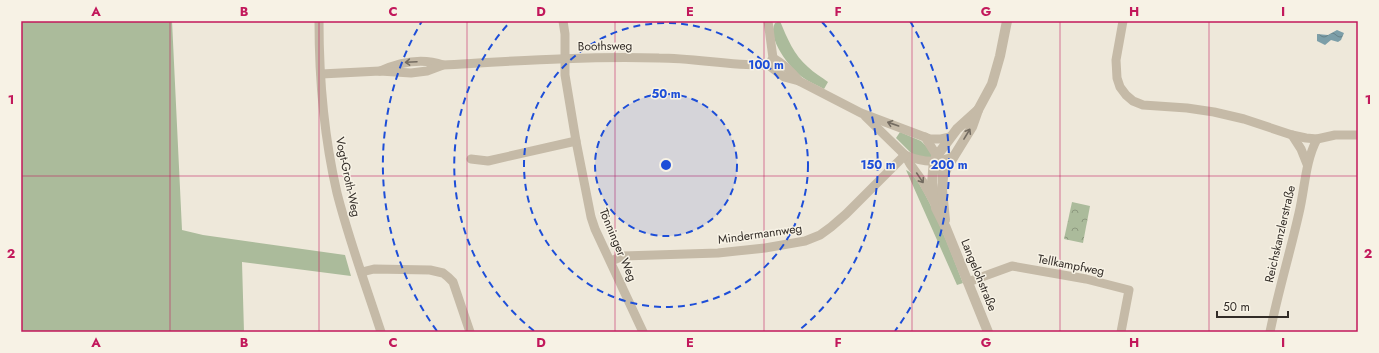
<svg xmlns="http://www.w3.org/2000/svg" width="1379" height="353" font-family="Jost,sans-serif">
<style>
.grass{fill:#abbb9b}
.forest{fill:url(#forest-crowns)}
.water{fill:url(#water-waves)}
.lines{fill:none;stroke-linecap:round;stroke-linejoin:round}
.minor{stroke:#c5baa7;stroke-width:9}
.tertiary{stroke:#c5baa7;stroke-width:10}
.oneway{stroke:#746c61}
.grid{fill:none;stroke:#c2185b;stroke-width:1;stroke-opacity:0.55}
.ring{fill:none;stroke:#1d4ed8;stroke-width:2;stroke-dasharray:7 5}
.labels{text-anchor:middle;stroke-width:3;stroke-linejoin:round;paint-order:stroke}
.street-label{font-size:12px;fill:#322c27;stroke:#f7f2e5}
.centre{fill:#1d4ed8;stroke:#f7f2e5;stroke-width:2}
.ring-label{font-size:12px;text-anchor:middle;font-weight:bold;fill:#1d4ed8;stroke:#f7f2e5;stroke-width:3;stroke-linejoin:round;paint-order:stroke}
.neatline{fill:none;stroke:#c2185b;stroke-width:1.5}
.grid-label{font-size:13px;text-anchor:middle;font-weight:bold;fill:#c2185b}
</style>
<defs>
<pattern id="forest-crowns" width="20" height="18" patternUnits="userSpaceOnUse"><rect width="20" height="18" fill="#abbb9b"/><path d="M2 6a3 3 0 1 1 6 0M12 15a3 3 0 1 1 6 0" fill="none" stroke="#8c987e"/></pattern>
<pattern id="water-waves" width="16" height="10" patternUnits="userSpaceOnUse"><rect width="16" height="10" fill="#7c9ea8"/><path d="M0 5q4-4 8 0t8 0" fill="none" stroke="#668189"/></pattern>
</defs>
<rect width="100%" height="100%" fill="#eee8da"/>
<!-- grass -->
<g class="grass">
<path d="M21,21H172L182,230L203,235L345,255L351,276L242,262L244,332H21Z"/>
<path d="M780,21C787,38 794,55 808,67C814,73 822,77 828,82L824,89C817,85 809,82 802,77C790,68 766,38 775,23Z"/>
<path d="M900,132L921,141L933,153L930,159L913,155L896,138Z"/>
<path d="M906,170C923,175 955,263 963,283L957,285Z"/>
</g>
<!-- forest -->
<path class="forest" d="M1072,202L1090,206L1083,243L1064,239Z"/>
<!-- water -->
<path class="water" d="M1337,30L1344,33L1341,40L1338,42L1331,40L1325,45L1317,41V34L1328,35Z"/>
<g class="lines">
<!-- minor -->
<g class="minor">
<path d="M319,21C319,78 324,137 337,193C349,240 366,286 381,332"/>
<path d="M563,21L565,34V75L576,141L591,217L595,229L643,332"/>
<path d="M1123,21L1116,60L1117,78L1120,87L1126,95L1133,101L1143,105L1187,108L1214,112L1244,119L1292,135L1306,138L1317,139L1335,135H1358"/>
<path d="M773,58C784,64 791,71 799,81"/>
<path d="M768,65L784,77L799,81L861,113L930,139H941L950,137"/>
<path d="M768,65L773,58L768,21"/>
<path d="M380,71C400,62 421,57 443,65"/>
<path d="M321,74L380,71L411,73L427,71L443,65C515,61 586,56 659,58C695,58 731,66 768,65"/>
<path d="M865,116L905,155L910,164L923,182L934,202"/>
<path d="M1292,135L1301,149L1307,164"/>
<path d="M925,137L937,156L943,177"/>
<path d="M905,155C921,162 938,164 954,156"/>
<path d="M471,159L488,161L576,141"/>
<path d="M611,261L623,256L718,253L765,248L805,241L820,235L831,227L846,214L905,155"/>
<path d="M362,272L374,269L430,270L443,273L448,277L453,282L470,332"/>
<path d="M968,282L1012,266L1086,279L1129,290L1121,332"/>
<path d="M1270,332C1278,292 1290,253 1299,213C1305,188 1305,162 1317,139"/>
</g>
<!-- tertiary -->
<g class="tertiary">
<path d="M978,110L957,129L939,153L934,161L932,183L936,208L946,228L988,332"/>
<path d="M945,220L942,190L943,177L948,166L972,127L978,110L992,84L1000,56L1007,21"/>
</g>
</g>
<!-- one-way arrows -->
<defs><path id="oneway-shaft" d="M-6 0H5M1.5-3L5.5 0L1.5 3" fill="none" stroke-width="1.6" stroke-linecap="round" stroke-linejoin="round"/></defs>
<g class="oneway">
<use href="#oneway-shaft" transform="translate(411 62) rotate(177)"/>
<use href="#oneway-shaft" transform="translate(893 124) rotate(-161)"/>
<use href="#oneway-shaft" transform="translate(967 134) rotate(-59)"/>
<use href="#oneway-shaft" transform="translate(920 178) rotate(56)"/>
</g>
<!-- grid -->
<path class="grid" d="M170,21V332M319,21V332M467,21V332M615,21V332M764,21V332M912,21V332M1060,21V332M1209,21V332M21,176H1358"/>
<!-- distance rings -->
<circle cx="666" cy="165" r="71" fill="#1d4ed8" fill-opacity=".12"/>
<g class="ring">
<circle cx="666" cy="165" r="71"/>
<circle cx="666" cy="165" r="142"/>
<path d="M534 331A212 212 0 0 1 510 22M822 22A212 212 0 0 1 798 331"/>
<path d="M437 331A283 283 0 0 1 422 21M910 21A283 283 0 0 1 895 331"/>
</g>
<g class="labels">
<!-- street labels -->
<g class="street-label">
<text transform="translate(605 46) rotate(-1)" y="4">Boothsweg</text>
<text transform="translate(348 177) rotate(78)" y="4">Vogt-Groth-Weg</text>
<text transform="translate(760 234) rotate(-8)" y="4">Mindermannweg</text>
<text transform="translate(1280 234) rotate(-77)" y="4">Reichskanzlerstraße</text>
<text transform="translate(618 245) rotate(67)" y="4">Tönninger Weg</text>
<text transform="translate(1071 265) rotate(11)" y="4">Tellkampfweg</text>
<text transform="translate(979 275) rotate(68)" y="4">Langelohstraße</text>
</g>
</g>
<circle cx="666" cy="165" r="6" class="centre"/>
<g class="ring-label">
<text x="766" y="69">100 m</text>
<text x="666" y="98">50 m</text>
<text x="878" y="169">150 m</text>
<text x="949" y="169">200 m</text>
</g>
<!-- border -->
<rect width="1379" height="353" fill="none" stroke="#f7f2e5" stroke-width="44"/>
<!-- scale -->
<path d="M1217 311v6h71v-6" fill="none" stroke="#322c27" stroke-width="2"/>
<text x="1223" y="311" font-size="12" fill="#322c27" stroke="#f7f2e5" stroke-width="3" paint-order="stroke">50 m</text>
<rect x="22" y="22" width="1335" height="309" class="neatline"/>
<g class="grid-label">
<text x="96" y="16">A</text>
<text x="244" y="16">B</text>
<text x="393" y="16">C</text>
<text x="541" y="16">D</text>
<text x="690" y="16">E</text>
<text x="838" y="16">F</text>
<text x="986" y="16">G</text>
<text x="1134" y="16">H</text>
<text x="1283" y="16">I</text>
<text x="11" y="104">1</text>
<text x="1368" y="104">1</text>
<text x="11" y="258">2</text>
<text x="1368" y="258">2</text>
<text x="96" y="347">A</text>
<text x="244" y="347">B</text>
<text x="393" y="347">C</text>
<text x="541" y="347">D</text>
<text x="690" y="347">E</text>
<text x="838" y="347">F</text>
<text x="986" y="347">G</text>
<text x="1134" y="347">H</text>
<text x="1283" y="347">I</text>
</g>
</svg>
